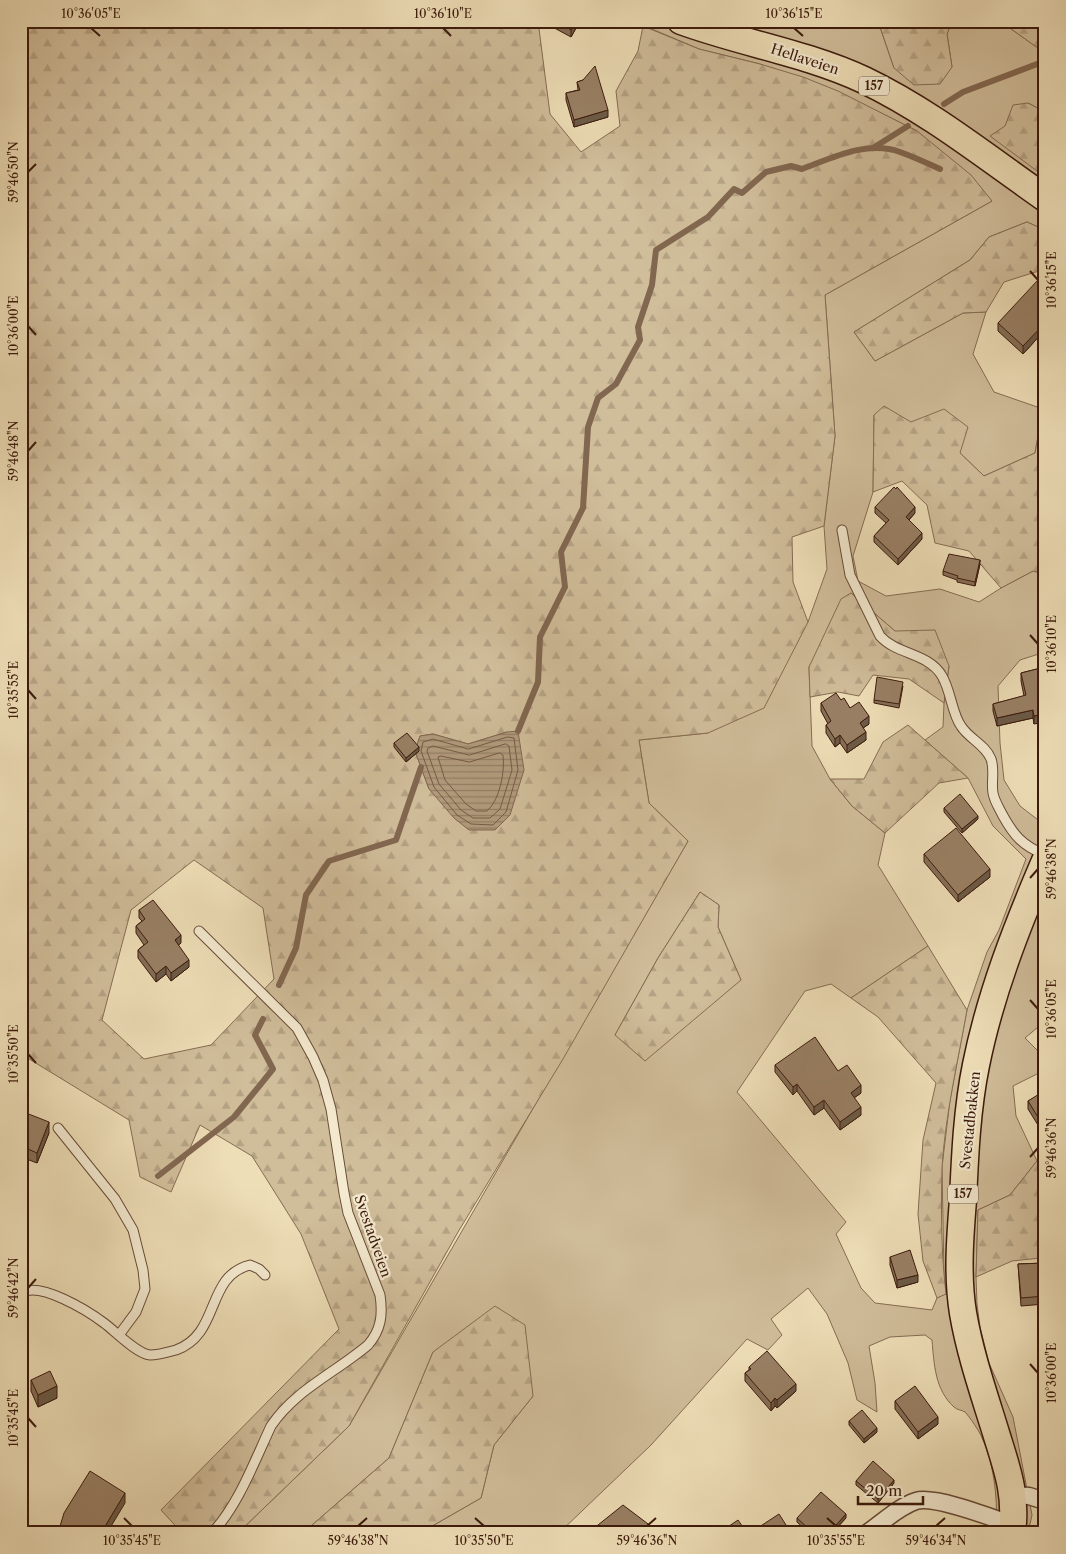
<svg xmlns="http://www.w3.org/2000/svg" width="1066" height="1554" font-family="'Libre Caslon Text',serif">
<style>
.grass{fill:#d0bd9a;stroke:#866c53;fill-rule:evenodd}
.forest{fill:url(#forest-firs);stroke:#866c53;fill-rule:evenodd}
.water{fill:url(#water-rules);stroke:#826750}
.lines{fill:none;stroke-linecap:round;stroke-linejoin:round}
.shore{stroke:#765a44;stroke-width:1}
.stream{stroke:#826750;stroke-width:6}
.service-casing{stroke:#684b37;stroke-width:11}
.minor-casing{stroke:#684b37;stroke-width:19}
.primary-casing{stroke:#3c1a0c;stroke-width:29}
.service{stroke:#f4ead0;stroke-width:9}
.minor{stroke:#f4ead0;stroke-width:16}
.primary{stroke:#eedeb7;stroke-width:26}
.wall{fill:#846e57;stroke:#3c1a0c}
.shaded-wall{fill:#6b5a47;stroke:#3c1a0c}
.building{fill:#998065;stroke:#3c1a0c}
.ticks{fill:none;stroke:#3c1a0c;stroke-width:2}
.labels{text-anchor:middle;stroke-width:4.5;stroke-linejoin:round;paint-order:stroke}
.shield{fill:#f4ead0;stroke:#735847;stroke-width:1}
.shield-label{font-size:12px;font-weight:bold;fill:#3c1a0c}
.street-label{font-size:14px;fill:#3c1a0c;stroke:#f4ead0}
.neatline{fill:none;stroke:#3c1a0c;stroke-width:2}
.ticks-label{font-size:12px;text-anchor:middle;fill:#3c1a0c}
</style>
<defs>
<pattern id="forest-firs" width="22" height="20" patternUnits="userSpaceOnUse" patternTransform="scale(1.25)"><rect width="22" height="20" fill="#d0bd9a"/><path d="M5 1l3.5 6h-7zM16 11l3.5 6h-7z" fill="#b4a284"/></pattern>
<pattern id="water-rules" width="6" height="5" patternUnits="userSpaceOnUse" patternTransform="scale(1.25)"><rect width="6" height="5" fill="#b19b7d"/><path d="M0 2.5h6" fill="none" stroke="#917e65"/></pattern>
</defs>
<rect width="100%" height="100%" fill="#eedeb7"/>
<filter id="stains"><feTurbulence type="fractalNoise" baseFrequency=".004" numOctaves="4"/><feColorMatrix values="0 0 0 0 .2 0 0 0 0 .09 0 0 0 0 .02 0 0 0 .5 -.17"/></filter>
<radialGradient id="worn" r=".72"><stop offset=".6" stop-color="#630" stop-opacity="0"/><stop offset="1" stop-color="#630" stop-opacity=".3"/></radialGradient>
<!-- grass -->
<path class="grass" d="M633,21H740L747,23L748,21H878L894,68L952,67L947,34L952,21H1000L1042,51L1045,50V112L1028,103L1041,174L1045,172V230L1027,222L989,237L970,260L854,332L875,361L963,313L986,312L973,354L994,392L1043,409L1035,453L984,476L960,453L911,423L874,415L873,492L853,556L858,581L886,596L940,589L979,602L1001,588L1033,571L1045,574V652L1020,660L998,686L1000,743L1004,780L1020,806L1042,823L1045,818V899L1042,907L1045,909V1030L1038,1027L1025,1038L1045,1058V1070L1013,1086L1016,1116L1037,1161L1010,1195L978,1210L976,1277L977,1304L980,1327L989,1363L1013,1417L1032,1515L1028,1533H996C998,1503 995,1466 982,1438C980,1432 969,1416 965,1412C962,1410 957,1410 954,1407C935,1390 934,1364 932,1340L925,1335L890,1337L869,1346L875,1383L877,1412L857,1400L848,1363L827,1314L808,1288L771,1319L782,1335L768,1350L747,1339L651,1445L559,1533H420L481,1498L494,1445L533,1396L433,1352L389,1458L303,1533H238L349,1426L688,841L649,803L639,740L708,733L808,622L827,569L824,526L835,436L825,295L992,201L917,131L887,116L760,64L699,49ZM851,593L895,631L949,666L944,703L943,727L925,740L968,778L993,826L1026,859L999,930L987,952L967,1010L950,1100L942,1167L944,1274L946,1293L937,1298L932,1310L875,1303L861,1288L836,1234L846,1222L737,1092L805,991L831,984L851,998L928,946L878,865L885,833L852,806L830,779L812,746L809,667ZM700,892L719,905L718,927L741,980L615,1035L658,958Z"/>
<!-- forest -->
<g class="forest">
<path d="M21,21H538L550,114L581,152L620,126L616,91L638,51L643,26L699,49L760,64L803,77L838,91L917,131L971,175L992,201L825,295L835,436L824,526L792,537L793,582L808,622L764,708L708,733L639,740L649,803L688,841L563,1059L458,1232L349,1426L238,1533H182L161,1510L339,1329L301,1234L252,1156L200,1125L171,1192L140,1177L129,1120L21,1054ZM507,732L429,789L415,751L420,736L433,734L468,744ZM194,860L263,908L274,979L211,1045L144,1059L102,1020L131,910Z"/>
<path d="M878,21H952L947,34L952,67L940,84L914,85L894,68Z"/>
<path d="M1000,21H1045V50L1042,51Z"/>
<path d="M1028,103L1045,112V172L1041,174L990,136L1005,126L1013,105Z"/>
<path d="M1027,222L1045,230V269L1004,282L986,312L963,313L875,361L854,332L970,260L989,237Z"/>
<path d="M884,406L911,422L944,409L968,427L960,453L984,476L1035,453L1043,409L1045,408V574L1033,571L1001,588L969,551L935,543L927,505L902,481L873,492L874,415Z"/>
<path d="M851,593L895,631L935,630L949,666L944,703L909,679L873,675L859,696L838,692L810,697L809,667L841,599Z"/>
<path d="M908,725L968,778L939,783L885,833L852,806L830,779H864L883,742Z"/>
<path d="M700,892L719,905L718,927L741,980L645,1061L615,1035L658,958Z"/>
<path d="M928,946L967,1010C958,1061 945,1116 942,1168C941,1209 941,1252 946,1294L937,1298L923,1261L918,1214L923,1140L936,1083L878,1017L851,998Z"/>
<path d="M1037,1161L1045,1164V1228L1041,1258L1012,1261L976,1277L978,1210L1010,1195Z"/>
<path d="M495,1306L525,1325L533,1396L494,1445L481,1498L420,1533H303L389,1458L433,1352Z"/>
</g>
<!-- water -->
<path class="water" d="M518,731L524,770L510,815L495,830H469L454,818L429,789L415,751L420,736L433,734L468,744L507,732Z"/>
<g class="lines">
<!-- shore -->
<g class="shore">
<path d="M508,737L514,738L518,770L506,812L493,825L471,824L457,815L434,787L421,751L423,742L433,739L468,749Z"/>
<path d="M506,744L509,746L512,770L500,809L490,818H473L461,810L439,784L427,751L428,748L433,746L469,755Z"/>
<path d="M500,753L503,755C505,771 500,800 487,811H476L466,804L445,780L438,757L441,756L469,762Z"/>
</g>
<!-- stream -->
<g class="stream">
<path d="M944,104L963,92L1045,61"/>
<path d="M873,148L908,126"/>
<path d="M518,731L538,682L540,637L565,587L561,552L583,508L588,427L598,398L616,384L640,340L638,327L652,285L656,250L708,217L734,189L742,193L766,172L791,166L802,169C832,158 867,140 900,152C914,157 927,163 940,169"/>
<path d="M279,985L296,948L306,895L329,861L396,840L421,767"/>
<path d="M158,1176L234,1117L273,1069L255,1035L263,1019"/>
</g>
<!-- service casing -->
<g class="service-casing">
<g id="service">
<path d="M842,530L850,575L880,636C897,655 929,653 942,676C951,691 952,714 961,726C969,739 985,744 991,759C995,770 991,782 993,793C994,800 999,808 1002,814C1014,836 1022,845 1045,855"/>
<path d="M199,931L297,1028L313,1057L323,1080L331,1109L344,1193L348,1213L380,1295C383,1315 381,1330 368,1345C335,1373 295,1390 271,1426C255,1460 238,1506 212,1533"/>
<path d="M58,1128L115,1199L133,1230L143,1270L145,1289L136,1312L119,1335"/>
<path d="M21,1293C40,1281 88,1311 104,1323C115,1331 137,1354 150,1355C159,1355 168,1352 176,1350C221,1334 205,1276 250,1265L259,1269L265,1275"/>
</g>
</g>
<!-- minor casing -->
<g class="minor-casing">
<g id="minor">
<path d="M1013,1495L1029,1496L1045,1501"/>
<path d="M867,1533C883,1522 898,1507 916,1501C934,1495 993,1518 1013,1525"/>
</g>
</g>
<!-- primary casing -->
<g class="primary-casing">
<g id="primary">
<path d="M681,21C741,43 806,53 864,80C929,111 986,157 1045,198"/>
<path d="M1012,1533C1017,1494 1007,1469 996,1433C984,1394 970,1354 963,1313C957,1276 960,1237 963,1200C965,1155 967,1109 976,1065C990,995 1017,926 1045,861"/>
</g>
</g>
<!-- service -->
<use href="#service" class="service"/>
<!-- minor -->
<use href="#minor" class="minor"/>
<!-- primary -->
<use href="#primary" class="primary"/>
</g>
<!-- wall -->
<g class="wall">
<path d="M547,21H580L571,37L547,24Z"/>
<path d="M583,80L608,117L574,127L566,100V93L578,90L577,82Z"/>
<path d="M1045,287V330L1023,354L998,331V323Z"/>
<path d="M875,507L915,513L909,520L922,539L898,565L874,542V536L886,523L875,513Z"/>
<path d="M980,564L975,586L957,582V580L943,575V571Z"/>
<path d="M1045,667L1034,724L1033,718L997,726L993,711V704L1024,696L1021,681V673Z"/>
<path d="M903,686L899,708L874,703V700Z"/>
<path d="M841,700L869,724L863,728L866,740L847,753L840,743L835,747L826,733V725L828,724L821,711V703Z"/>
<path d="M394,743L419,751L406,762L394,747Z"/>
<path d="M944,808L978,819L962,833L944,812Z"/>
<path d="M924,854L990,877L958,902L924,862Z"/>
<path d="M139,910L181,943L178,945L189,967L171,981L166,974L156,982L138,958V950L144,945L136,933V926L142,921L139,918Z"/>
<path d="M775,1065L838,1071L861,1093L854,1098L861,1115L840,1130L824,1108L814,1115L797,1091L793,1095L775,1072Z"/>
<path d="M1045,1092V1127L1041,1130L1028,1109V1101Z"/>
<path d="M21,1111L49,1133L37,1163L21,1157Z"/>
<path d="M890,1257L918,1282L897,1288L890,1265Z"/>
<path d="M1045,1263V1304L1021,1306L1018,1264Z"/>
<path d="M1043,1317H1045V1344H1044Z"/>
<path d="M749,1367L796,1391L777,1408L775,1406L771,1411L745,1381V1373L749,1370Z"/>
<path d="M31,1380L57,1398L38,1407L31,1391Z"/>
<path d="M895,1401L938,1424L918,1439L895,1409Z"/>
<path d="M849,1421L877,1432L864,1443L849,1425Z"/>
<path d="M856,1481L894,1483L878,1503L856,1485Z"/>
<path d="M797,1518H846L832,1533H809L797,1522Z"/>
</g>
<!-- shaded-wall -->
<g class="shaded-wall">
<path d="M576,21H580L571,37V30Z"/>
<path d="M608,110V117L574,127V120Z"/>
<path d="M1045,322V330L1023,354V346Z"/>
<path d="M915,507V513L906,523V517Z"/>
<path d="M922,533V539L898,565V559Z"/>
<path d="M980,560V564L975,586V582Z"/>
<path d="M1033,710V718L997,726V718Z"/>
<path d="M1045,714V722L1034,724V716Z"/>
<path d="M869,716V724L860,730V723Z"/>
<path d="M866,732V740L847,753V745Z"/>
<path d="M840,735V743L835,747V739Z"/>
<path d="M419,747V751L406,762V758Z"/>
<path d="M978,816V819L962,833V829Z"/>
<path d="M990,869V877L958,902V895Z"/>
<path d="M181,935V943L175,948V940Z"/>
<path d="M189,960V967L171,981V973Z"/>
<path d="M166,966V974L156,982V974Z"/>
<path d="M797,1084V1091L793,1095V1087Z"/>
<path d="M861,1085V1093L851,1100V1093Z"/>
<path d="M824,1100V1108L814,1115V1107Z"/>
<path d="M861,1107V1115L840,1130V1122Z"/>
<path d="M1045,1120V1127L1041,1130V1122Z"/>
<path d="M49,1122V1133L37,1163V1153Z"/>
<path d="M918,1275V1282L897,1288V1280Z"/>
<path d="M796,1384V1391L777,1408V1400Z"/>
<path d="M57,1386V1398L38,1407V1395Z"/>
<path d="M775,1398V1406L771,1411V1403Z"/>
<path d="M938,1417V1424L918,1439V1432Z"/>
<path d="M877,1428V1432L864,1443V1439Z"/>
<path d="M894,1480V1483L878,1503V1499Z"/>
<path d="M125,1493V1503L107,1533H101Z"/>
<path d="M846,1514V1518L832,1533H829Z"/>
<path d="M786,1525V1533H776Z"/>
</g>
<!-- building -->
<g class="building">
<path d="M556,21H576L571,30Z"/>
<path d="M595,66L608,110L574,120L566,93L580,90L577,82L583,80Z"/>
<path d="M1038,280L1045,287V323L1023,346L998,323Z"/>
<path d="M894,487L896,489L897,487L915,507L906,517L922,533L898,559L874,536L889,520L875,507Z"/>
<path d="M949,554L980,560L975,582L957,578L958,576L943,571Z"/>
<path d="M1045,667V714L1034,716L1033,710L997,718L993,704L1026,695L1021,673Z"/>
<path d="M877,677L903,682L899,704L874,700Z"/>
<path d="M836,693L841,700L844,698L850,708L859,702L869,716L860,723L866,732L847,745L840,735L835,739L826,725L831,721L821,703Z"/>
<path d="M407,733L419,747L406,758L394,743Z"/>
<path d="M960,794L978,816L962,829L944,808Z"/>
<path d="M956,828L990,869L958,895L924,854Z"/>
<path d="M153,900L181,935L175,940L189,960L171,973L166,966L156,974L138,950L148,942L136,926L145,919L139,910Z"/>
<path d="M815,1037L838,1071L847,1065L861,1085L851,1093L861,1107L840,1122L824,1100L814,1107L797,1084L793,1087L775,1065Z"/>
<path d="M1044,1091L1045,1092V1120L1041,1122L1028,1101Z"/>
<path d="M21,1111L49,1122L37,1153L21,1146Z"/>
<path d="M910,1250L918,1275L897,1280L890,1257Z"/>
<path d="M1045,1263V1296L1021,1298L1018,1264Z"/>
<path d="M1043,1317H1045V1336H1044Z"/>
<path d="M767,1351L796,1384L777,1400L775,1398L771,1403L745,1373L751,1369L749,1367Z"/>
<path d="M50,1371L57,1386L38,1395L31,1380Z"/>
<path d="M915,1386L938,1417L918,1432L895,1401Z"/>
<path d="M862,1410L877,1428L864,1439L849,1421Z"/>
<path d="M873,1461L894,1480L878,1499L856,1481Z"/>
<path d="M90,1471L125,1493L101,1533H58L64,1513Z"/>
<path d="M821,1492L846,1514L829,1533H813L797,1518Z"/>
<path d="M623,1505L660,1533H633L629,1530L626,1533H588Z"/>
<path d="M779,1514L786,1525L776,1533H750Z"/>
<path d="M738,1520L747,1533H719Z"/>
</g>
<!-- ticks -->
<path class="ticks" d="M91,28L100,36M443,28L451,36M794,28L803,36M28,172L36,164M1030,271L1038,280M28,326L36,335M28,451L36,442M1030,635L1038,644M28,690L36,699M1030,878L1038,869M1030,1000L1038,1009M28,1054L36,1063M1030,1157L1038,1148M28,1288L36,1279M1030,1364L1038,1373M28,1418L36,1427M124,1518L132,1526M475,1518L484,1526M827,1518L836,1526M358,1526L367,1518M647,1526L656,1518M936,1526L945,1518"/>
<g class="labels">
<!-- shield labels -->
<g class="shield">
<rect x="859" y="76.5" width="30" height="19" rx="4"/>
<rect x="948" y="1184.5" width="30" height="19" rx="4"/>
</g>
<g class="shield-label">
<text x="874" y="90">157</text>
<text x="963" y="1198">157</text>
</g>
<!-- street labels -->
<g class="street-label">
<text transform="translate(805 59) rotate(18)" y="5">Hellaveien</text>
<text transform="translate(970 1120) rotate(-84)" y="5">Svestadbakken</text>
<text transform="translate(373 1236) rotate(71)" y="5">Svestadveien</text>
</g>
</g>
<!-- margin -->
<rect width="1066" height="1554" fill="none" stroke="#eedeb7" stroke-width="55"/>
<!-- scale -->
<path d="M858 1496v8h65v-8" fill="none" stroke="#3c1a0c" stroke-width="2.5"/>
<text x="866" y="1496" font-size="15" fill="#3c1a0c" stroke="#f4ead0" stroke-width="4" paint-order="stroke">20 m</text>
<rect x="28" y="28" width="1010" height="1498" class="neatline"/>
<g class="ticks-label">
<text x="91" y="18">10°36'05"E</text>
<text x="443" y="18">10°36'10"E</text>
<text x="794" y="18">10°36'15"E</text>
<text transform="translate(14 172) rotate(-90)" y="4">59°46'50"N</text>
<text transform="translate(1052 280) rotate(-90)" y="4">10°36'15"E</text>
<text transform="translate(14 326) rotate(-90)" y="4">10°36'00"E</text>
<text transform="translate(14 451) rotate(-90)" y="4">59°46'48"N</text>
<text transform="translate(1052 644) rotate(-90)" y="4">10°36'10"E</text>
<text transform="translate(14 690) rotate(-90)" y="4">10°35'55"E</text>
<text transform="translate(1052 869) rotate(-90)" y="4">59°46'38"N</text>
<text transform="translate(1052 1009) rotate(-90)" y="4">10°36'05"E</text>
<text transform="translate(14 1054) rotate(-90)" y="4">10°35'50"E</text>
<text transform="translate(1052 1148) rotate(-90)" y="4">59°46'36"N</text>
<text transform="translate(14 1288) rotate(-90)" y="4">59°46'42"N</text>
<text transform="translate(1052 1373) rotate(-90)" y="4">10°36'00"E</text>
<text transform="translate(14 1418) rotate(-90)" y="4">10°35'45"E</text>
<text x="132" y="1545">10°35'45"E</text>
<text x="358" y="1545">59°46'38"N</text>
<text x="484" y="1545">10°35'50"E</text>
<text x="647" y="1545">59°46'36"N</text>
<text x="836" y="1545">10°35'55"E</text>
<text x="936" y="1545">59°46'34"N</text>
</g>
<rect width="100%" height="100%" filter="url(#stains)"/>
<rect width="100%" height="100%" fill="url(#worn)"/>
</svg>
